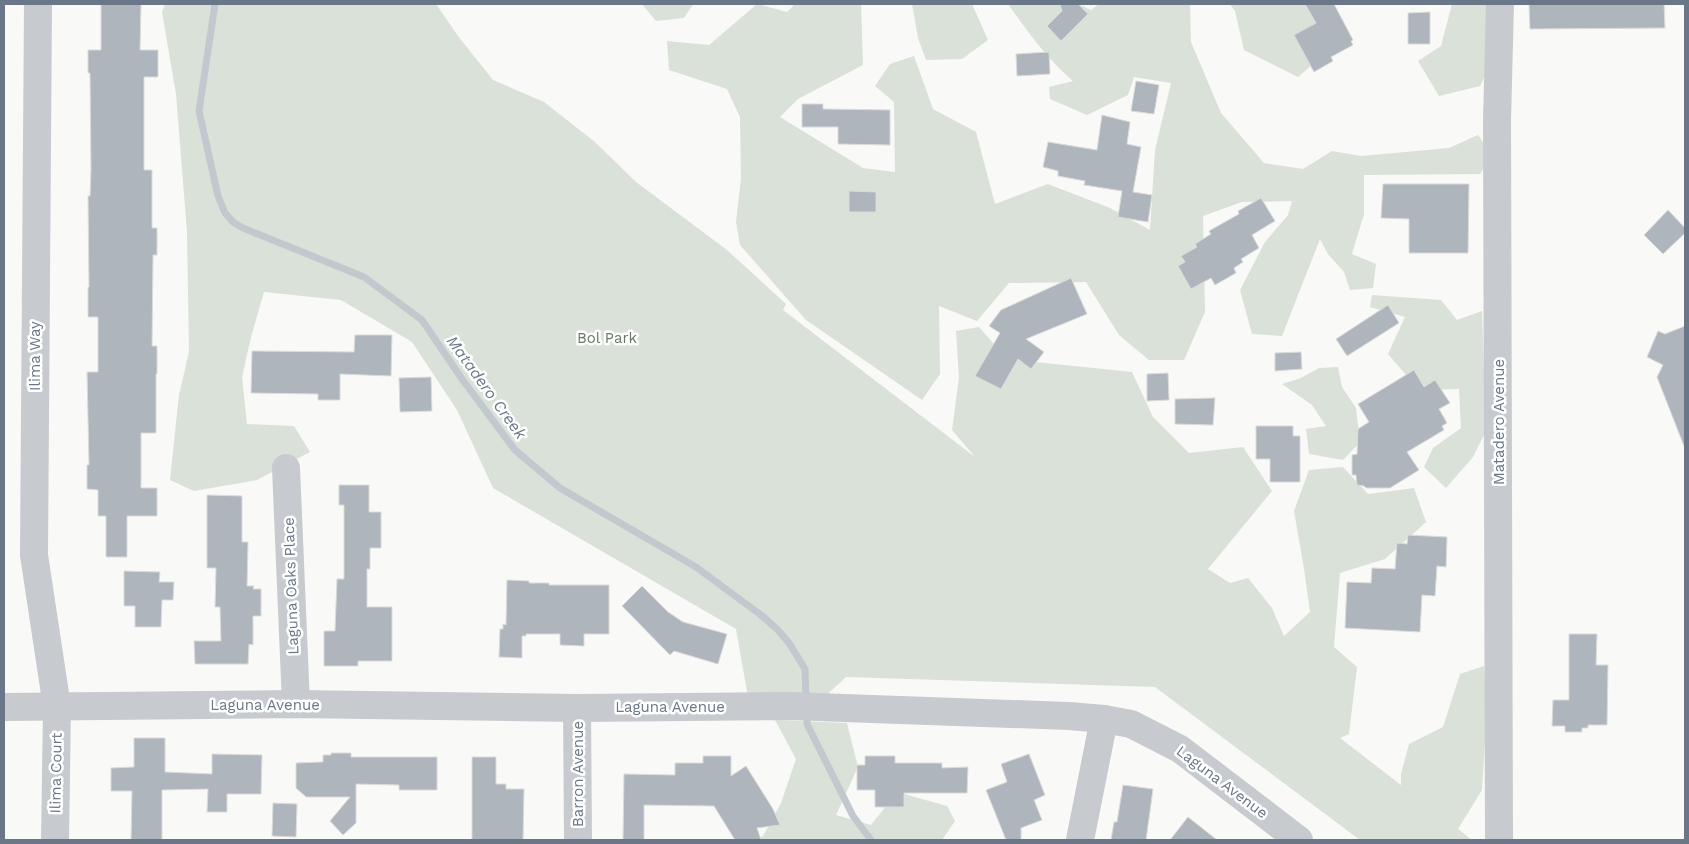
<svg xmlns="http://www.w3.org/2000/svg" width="1689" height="844" font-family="'Work Sans',sans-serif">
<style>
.green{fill:#dae1d8}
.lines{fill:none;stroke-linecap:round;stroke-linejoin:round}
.stream{stroke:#c1c9ce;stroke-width:7}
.building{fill:#aeb5bc;stroke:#dbdbd9}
.minor{stroke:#c7cace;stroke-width:28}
.labels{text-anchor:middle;stroke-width:5;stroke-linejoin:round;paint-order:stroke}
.park-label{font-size:15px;fill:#667a64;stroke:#fff}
.street-label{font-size:15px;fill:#697788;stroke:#fff}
.water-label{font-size:16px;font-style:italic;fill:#657783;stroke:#fff}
</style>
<rect width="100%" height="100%" fill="#f9f9f7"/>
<!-- green -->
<g class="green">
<path d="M165,4H436L458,36L493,80L544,102L595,142L636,182L727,250L786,304L783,310L975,457L952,430L959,377L956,331L979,327L1007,359L1132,372L1153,417L1189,453L1243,447L1272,491L1208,569L1230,583L1248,578L1272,608L1284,636L1310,612L1304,569L1294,511L1309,470L1343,467L1368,494L1414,488L1426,522L1385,559L1340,573L1334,647L1357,667L1349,734L1340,738L1401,785V774L1409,744L1443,727L1460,674L1484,666L1487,707L1482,790L1458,829L1472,840H1360L1155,687L846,677L819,702L748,697L736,629L493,488L457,410L412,342L341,300L264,292L251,337L242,377L247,424L294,426L310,452L257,480L194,491L170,480L179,395L189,352L187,232L176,94L162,12Z"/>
<path d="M642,4H693L684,18L656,21Z"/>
<path d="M757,4L787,12L795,4H861L863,65L798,99L780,117L863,168L895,172L894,102L875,86L890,64L914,56L933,109L976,132L995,204L1048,184L1110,208L1150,230L1155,150L1171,83L1134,77L1128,95L1087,115L1050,99L1049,87L1073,81C1047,59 1027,31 1008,4H1078L1091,10L1099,4H1190L1191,42L1221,113L1264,163L1303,169L1332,151L1361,156L1449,148L1478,135L1492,155L1480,174L1364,175V214L1352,254L1376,264L1373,288L1350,290L1344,272L1328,254L1320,239L1282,336L1252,334L1240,290L1265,242L1288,215L1292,201L1242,202L1203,216L1205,312L1184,360H1149L1119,335L1086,282L1009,283L977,321L939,306L940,374L922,400L806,320L740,245L736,222L741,178L740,117L727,89L669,70L667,41L709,45Z"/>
<path d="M912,4H972L988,40L962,59L926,60L918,38Z"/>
<path d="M1230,4H1313L1320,12L1334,46L1298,77L1244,50L1235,11Z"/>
<path d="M1452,4H1490V66L1480,86L1439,96L1418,61L1441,46Z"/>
<path d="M1372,295L1441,300L1457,320L1482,311L1486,431L1473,457L1446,488L1424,467L1433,448L1461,428L1459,389L1419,390L1388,354L1405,317L1370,307Z"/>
<path d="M1338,367L1342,387L1356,408L1360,442L1343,460L1309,454L1306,429L1326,426L1312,405L1282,384L1301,378L1319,368Z"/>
<path d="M775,720L847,723L858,767L836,815L871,825L897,792L947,806L955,821L942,840H755L763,836L781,803L796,759Z"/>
</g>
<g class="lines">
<!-- stream -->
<g class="stream">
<path d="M215,4L199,111L218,196L225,213L233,222L243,228L364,277L422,320L462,379L515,450L560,488L696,567L761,615L777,629L789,643L805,669L806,701"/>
<path d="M807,712V724L853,816L871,840"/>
</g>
</g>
<!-- building -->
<g class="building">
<path d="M101,4H141L140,50H158V77H144V170H152V228H157V255H153L152,346H157V374H156V433H141V488H157V516H127V557H106V516H98V490L87,489V465H89L87,372H98V317H88V287H89L88,196H90L91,170L90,73H88V50H101Z"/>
<path d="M1060,4H1078L1088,14L1061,41L1047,26L1062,11Z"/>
<path d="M1305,4H1334L1353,40L1351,41L1353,45L1331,57L1333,61L1314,72L1294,35L1316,23Z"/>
<path d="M1529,4H1664L1665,28L1530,29Z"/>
<path d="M1430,12V44H1408V13Z"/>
<path d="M1049,52L1050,74L1017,76L1016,54Z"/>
<path d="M1136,81L1159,85L1154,114L1131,111Z"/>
<path d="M802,104H823V109L890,110V145L838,144V127H802Z"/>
<path d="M1102,115L1130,122L1127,144L1141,147L1133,192L1152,195L1148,222L1118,217L1122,191L1084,185L1085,181L1058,176V171L1043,167L1048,142L1097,150Z"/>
<path d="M1383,184H1469L1468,253H1409V219L1381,218Z"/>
<path d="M849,191L876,192V212H849Z"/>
<path d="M1261,198L1275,221L1252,235L1259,248L1241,259L1243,262L1234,268L1236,273L1215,285L1211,278L1191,289L1178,266L1185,262L1181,256L1197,247L1195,244L1211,234L1209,231L1239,214L1238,211Z"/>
<path d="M1668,210L1685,228V233L1663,254L1644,235Z"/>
<path d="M1071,278L1087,314L1026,339L1044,352L1031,369L1018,359L1001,389L975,376L1000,333L989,326L1001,310Z"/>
<path d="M1388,305L1399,323L1347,356L1336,339Z"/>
<path d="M1685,326V445L1684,446L1657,377L1663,365L1647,357L1658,331L1665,334Z"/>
<path d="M355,335H392L391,376L340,374V400H318V394L251,393L252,351L354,352Z"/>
<path d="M1301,352L1302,369L1275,371V353Z"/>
<path d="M1414,370L1424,387L1435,380L1450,403L1439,409L1447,423L1442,426L1444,430L1407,452L1419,470L1390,488H1366L1364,486L1357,485L1356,475H1352V455L1357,454L1358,429L1369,422L1358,404Z"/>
<path d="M1168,373L1169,400L1147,401V374Z"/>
<path d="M431,377L432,411L400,412L399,378Z"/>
<path d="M1215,398L1213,425L1175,424V399Z"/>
<path d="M1256,426H1293V436H1300V482H1270V459H1256Z"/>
<path d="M339,485H369V512H381V548H370V569H367V607H392V661H358V666H324V631H335L337,579H344V505H339Z"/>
<path d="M207,495L242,496V542H248L247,586H254L253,589H261V616H253V645L249,644L248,664H195L194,641H221L220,607H215L216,568H207Z"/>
<path d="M1408,535L1447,537L1446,567L1437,566L1435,596L1422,595L1420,632L1345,628L1347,582L1371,583L1372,568L1395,569L1397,543L1407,544Z"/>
<path d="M124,571L160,572L159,582H174L173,600H162L161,627H135V606H124Z"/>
<path d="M507,580L529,581V583H549V585H609V634H584V646L560,645V634H526V636H522V658L499,657L500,629H503V624L506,625Z"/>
<path d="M642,586L668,612L683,622L727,634L718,664L674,651L670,655L622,606Z"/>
<path d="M1569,634H1597L1596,665H1608L1607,725H1588V728H1582V732H1565V726H1552L1553,700H1569Z"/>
<path d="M134,738H165V772L212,774V754L262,755L261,794H227V812H207L208,789L162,790V840H131L132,791H111V768L134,767Z"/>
<path d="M331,753H351V757H437V790H399V785L356,784V823L343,835L330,821L350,797H306L296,788V763L323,762V755H331Z"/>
<path d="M1029,754L1045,795L1034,800L1042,820L1021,828V840H1006L986,790L1007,782L1001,764Z"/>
<path d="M703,756H731V776L746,766L773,809L780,825L757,828L761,840H735L714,806L644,805V840H623L624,774L675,775V763H703Z"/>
<path d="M865,756H895V763H942V768L968,767L967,793H904V807H875V790H857V765H865Z"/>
<path d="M472,757H496V784H506V789H524L523,840H472Z"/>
<path d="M1123,785L1153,789L1146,840H1111L1114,822H1117Z"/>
<path d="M273,803L297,804L296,837L272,836Z"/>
<path d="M1188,817L1217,840H1170Z"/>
</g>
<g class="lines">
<!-- minor -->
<g class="minor">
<path d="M38,4L34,555L57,707L55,840"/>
<path d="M286,468L296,704"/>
<path d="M4,707L296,704L577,708L789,706L1069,716L1104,719L1131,724L1180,749L1299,840"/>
<path d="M577,708L578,840"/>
<path d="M1080,840L1104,719"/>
<path d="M1499,840L1497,120L1500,4"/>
</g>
</g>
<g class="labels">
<!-- park labels -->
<g class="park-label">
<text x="607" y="343">Bol Park</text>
</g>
<!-- street labels -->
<g class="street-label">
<text transform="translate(35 356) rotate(-90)" y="5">Ilima Way</text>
<text transform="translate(1499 422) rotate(-90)" y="5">Matadero Avenue</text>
<text transform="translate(291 586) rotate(-92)" y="5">Laguna Oaks Place</text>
<text x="265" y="710">Laguna Avenue</text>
<text x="670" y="712">Laguna Avenue</text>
<text transform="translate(56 773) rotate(-89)" y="5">Ilima Court</text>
<text transform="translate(578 774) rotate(-90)" y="5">Barron Avenue</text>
<text transform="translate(1222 782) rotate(37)" y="5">Laguna Avenue</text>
</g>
<!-- water labels -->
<g class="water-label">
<text transform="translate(487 387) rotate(54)" y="6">Matadero Creek</text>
</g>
</g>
<!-- border -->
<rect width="1689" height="844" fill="none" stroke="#697788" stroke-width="10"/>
</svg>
